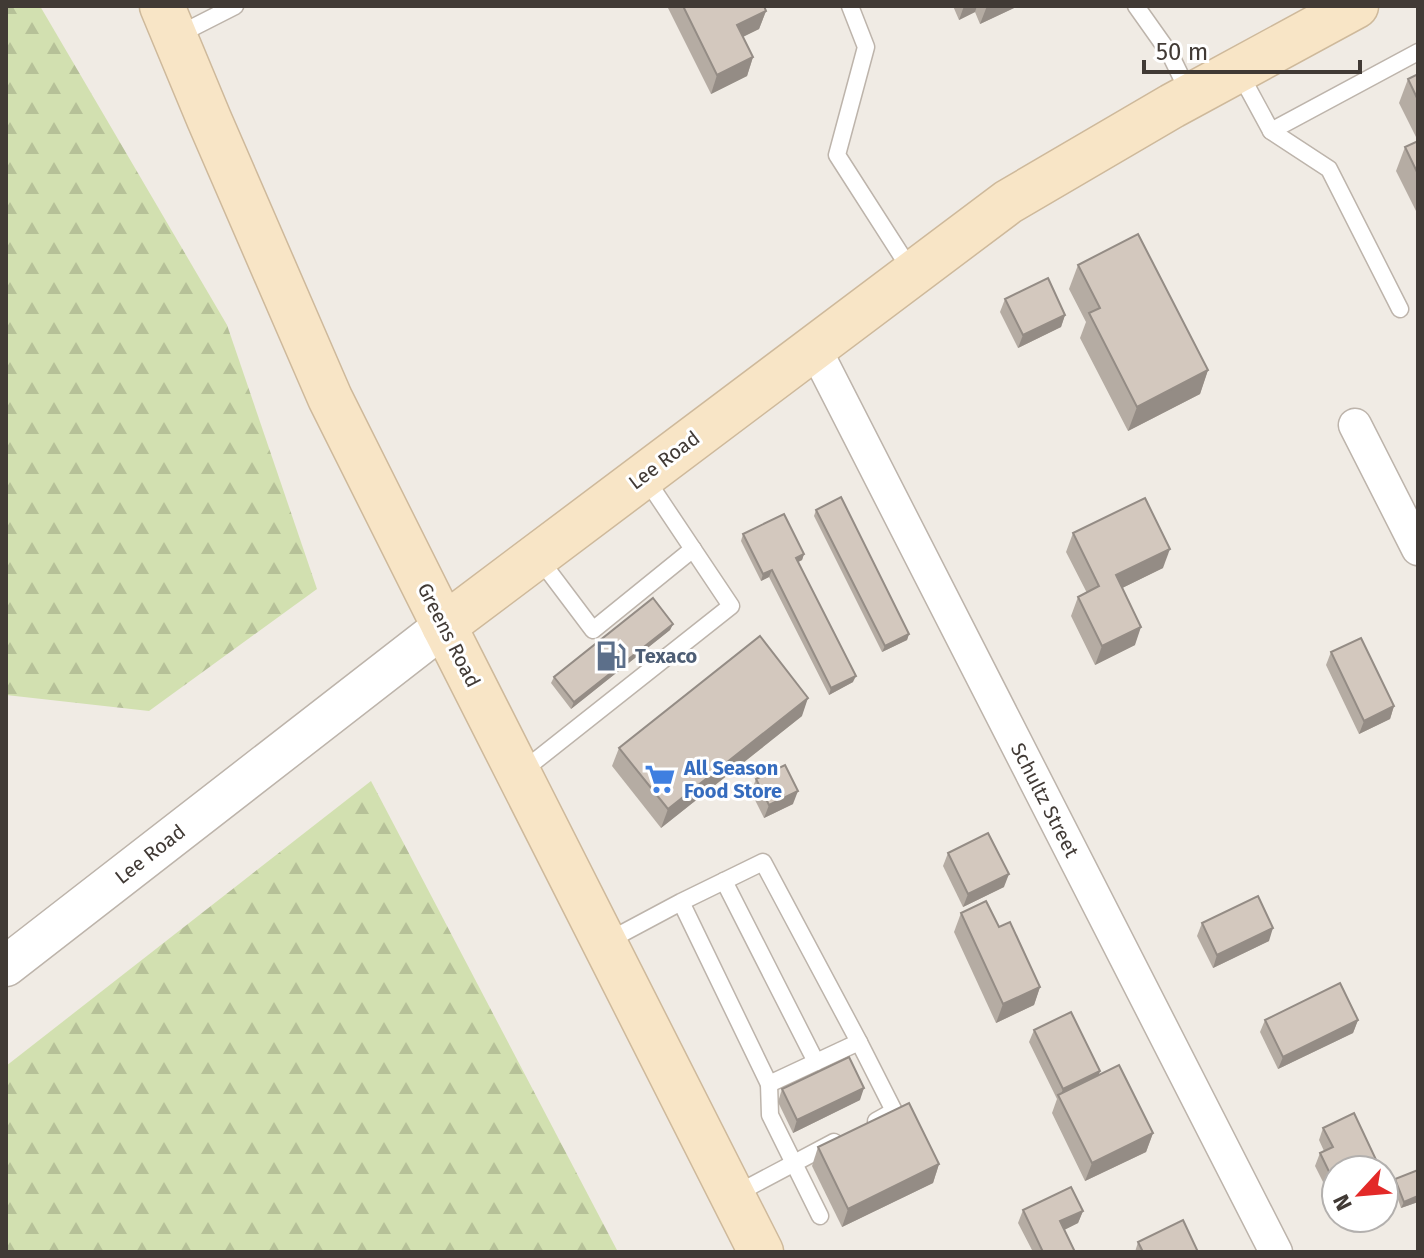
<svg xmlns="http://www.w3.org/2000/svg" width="1424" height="1258" font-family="'Fira Sans',sans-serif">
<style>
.forest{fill:url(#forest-firs)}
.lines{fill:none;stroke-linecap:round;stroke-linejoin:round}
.service-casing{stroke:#bdb4ab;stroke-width:19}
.minor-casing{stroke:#bdb4ab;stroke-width:35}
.tertiary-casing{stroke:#bdb4ab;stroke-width:43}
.secondary-casing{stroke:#ceb99b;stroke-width:47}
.service{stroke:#fff;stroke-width:16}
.minor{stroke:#fff;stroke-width:32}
.tertiary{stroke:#fff;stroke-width:40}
.secondary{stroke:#f8e5c6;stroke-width:44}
.wall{fill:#b5aca3}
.shaded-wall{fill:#948c85}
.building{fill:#d3c8be;stroke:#948c85;stroke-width:2}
.labels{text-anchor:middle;stroke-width:6;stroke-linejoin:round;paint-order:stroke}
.street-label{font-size:20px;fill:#413a35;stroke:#fff}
.service-label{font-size:20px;font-weight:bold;fill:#4e5e75;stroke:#fff;text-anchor:start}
.shop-label{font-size:20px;font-weight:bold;fill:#366cbe;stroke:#fff;text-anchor:start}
</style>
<defs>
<pattern id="forest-firs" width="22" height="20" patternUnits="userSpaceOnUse" patternTransform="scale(2)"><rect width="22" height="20" fill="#d2e0b0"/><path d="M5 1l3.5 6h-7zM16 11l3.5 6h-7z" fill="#b6c198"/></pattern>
</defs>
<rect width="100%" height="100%" fill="#f0ebe4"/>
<!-- forest -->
<g class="forest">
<path d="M6,6H40L227,325L317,589L149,711L6,695Z"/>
<path d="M371,781L618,1252H6V1066Z"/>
</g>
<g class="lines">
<!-- service casing -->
<g class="service-casing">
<g id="service">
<path d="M850,6L866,47L837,155L912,272"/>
<path d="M1136,6L1170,54L1190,95"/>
<path d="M176,36L235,6"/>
<path d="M1239,72L1271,131L1329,169L1400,309"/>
<path d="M1271,131L1418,52"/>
<path d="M538,557L593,630L693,549"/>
<path d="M520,773L731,606L644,476"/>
<path d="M724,881L816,1062"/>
<path d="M606,942L681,902L769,1084L859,1042L763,862L681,902"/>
<path d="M859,1042L894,1111L876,1121"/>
<path d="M769,1084L770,1115L820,1216"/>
<path d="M734,1195L834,1142"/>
</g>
</g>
<!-- minor casing -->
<g class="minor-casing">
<g id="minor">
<path d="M814,347L1276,1252"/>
<path d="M1355,425L1418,549"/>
</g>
</g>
<!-- tertiary casing -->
<g class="tertiary-casing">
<path id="tertiary" d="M6,966L444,626"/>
</g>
<!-- secondary casing -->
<g class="secondary-casing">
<g id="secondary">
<path d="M162,6L209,119L330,398L444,626L761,1252"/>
<path d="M444,626L1008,202L1172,106L1356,6"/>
</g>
</g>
<!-- service -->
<use href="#service" class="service"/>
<!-- minor -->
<use href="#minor" class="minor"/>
<!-- tertiary -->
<use href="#tertiary" class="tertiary"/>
<!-- secondary -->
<use href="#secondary" class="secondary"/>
</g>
<!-- wall -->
<g class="wall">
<path d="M667,6H764L766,11L759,29L743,37L753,57L747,76L711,94Z"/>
<path d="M953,6H1015L1014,8L980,24L975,12L959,20Z"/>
<path d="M1418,74V215L1396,171L1405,147L1418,141L1399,103L1408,79Z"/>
<path d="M1078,265L1208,370L1200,394L1128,431L1080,338L1086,322L1069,289Z"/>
<path d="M1005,299L1065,315L1061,327L1018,348L1000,312Z"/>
<path d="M816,510L909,634L907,640L882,652L814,516Z"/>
<path d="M1073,533L1163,568L1122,588L1135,645L1095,665L1071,616L1078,597L1087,593L1066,552Z"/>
<path d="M743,534L804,554L802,560L798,562L853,682L829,695L769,577L761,581L741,541Z"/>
<path d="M673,624L670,630L571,709L551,683L554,677Z"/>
<path d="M1331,652L1394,706L1390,719L1359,734L1326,665Z"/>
<path d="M802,716L661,828L612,766L619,748Z"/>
<path d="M756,779L793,804L764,818L751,792Z"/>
<path d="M948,853L1004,887L963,907L943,866Z"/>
<path d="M961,913L999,927L1040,987L1034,1005L996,1023L954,932Z"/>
<path d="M1202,923L1269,941L1213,968L1197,936Z"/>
<path d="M1265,1020H1358L1353,1033L1278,1069L1260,1032Z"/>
<path d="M1034,1030L1100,1071L1098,1076L1153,1133L1146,1152L1085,1181L1052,1113L1057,1099L1029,1042Z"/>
<path d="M782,1089L860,1100L793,1133L778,1102Z"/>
<path d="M1354,1113L1336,1170V1198L1332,1200L1315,1166L1320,1153L1324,1151L1319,1140L1323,1128Z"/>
<path d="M818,1147L939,1164L933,1183L842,1227L812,1166Z"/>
<path d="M1418,1170V1202L1401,1208L1393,1185L1395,1179Z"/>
<path d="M1023,1210L1083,1211L1078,1223L1064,1230L1075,1252H1033L1018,1223Z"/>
<path d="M1138,1242L1198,1252H1135Z"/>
</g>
<!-- shaded-wall -->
<g class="shaded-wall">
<path d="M964,6H977L975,12L959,20Z"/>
<path d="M987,6H1015L1014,8L980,24Z"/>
<path d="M766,11L759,29L730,43L737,25Z"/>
<path d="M753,57L747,76L711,94L717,75Z"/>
<path d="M1065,315L1061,327L1018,348L1023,335Z"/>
<path d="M1208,370L1200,394L1128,431L1137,407Z"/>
<path d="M1170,549L1163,568L1110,594L1116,575Z"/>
<path d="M804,554L802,560L794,564L796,558Z"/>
<path d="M772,570L769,577L761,581L763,574Z"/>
<path d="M673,624L670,630L571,709L574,702Z"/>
<path d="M1141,627L1135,645L1095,665L1102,646Z"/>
<path d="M909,634L907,640L882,652L885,646Z"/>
<path d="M856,676L853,682L829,695L831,688Z"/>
<path d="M808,698L802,716L661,828L668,809Z"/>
<path d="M1394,706L1390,719L1359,734L1364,721Z"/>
<path d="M798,791L793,804L764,818L769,805Z"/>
<path d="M1009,874L1004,887L963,907L968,894Z"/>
<path d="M1273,928L1269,941L1213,968L1217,955Z"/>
<path d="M1040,987L1034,1005L996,1023L1003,1004Z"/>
<path d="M1358,1020L1353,1033L1278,1069L1283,1057Z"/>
<path d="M1100,1071L1095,1084L1060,1097L1063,1089Z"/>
<path d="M864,1088L860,1100L793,1133L797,1120Z"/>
<path d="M1153,1133L1146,1152L1085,1181L1092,1163Z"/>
<path d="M939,1164L933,1183L842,1227L848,1209Z"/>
<path d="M1418,1196V1202L1401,1208L1404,1202Z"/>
<path d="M1083,1211L1078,1223L1056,1234L1060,1221Z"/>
</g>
<!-- building -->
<g class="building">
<path d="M683,6H764L766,11L737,25L753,57L717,75Z"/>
<path d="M1418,74V100L1408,79Z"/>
<path d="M1418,141V174L1405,147Z"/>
<path d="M1138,234L1208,370L1137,407L1089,313L1100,308L1078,265Z"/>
<path d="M1048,278L1065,315L1023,335L1005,299Z"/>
<path d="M841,497L909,634L885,646L816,510Z"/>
<path d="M1145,498L1170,549L1116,575L1141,627L1102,646L1078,597L1099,586L1073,533Z"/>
<path d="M784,514L804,554L796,558L856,676L831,688L772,570L763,574L743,534Z"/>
<path d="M653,598L673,624L574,702L554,677Z"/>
<path d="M760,636L808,698L668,809L619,748Z"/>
<path d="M1361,638L1394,706L1364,721L1331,652Z"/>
<path d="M785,765L798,791L769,805L756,779Z"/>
<path d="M988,833L1009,874L968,894L948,853Z"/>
<path d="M1258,896L1273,928L1217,955L1202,923Z"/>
<path d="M986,901L999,927L1010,922L1040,987L1003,1004L961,913Z"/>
<path d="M1340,983L1358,1020L1283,1057L1265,1020Z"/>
<path d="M1071,1012L1100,1071L1063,1089L1034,1030Z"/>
<path d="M849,1057L864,1088L797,1120L782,1089Z"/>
<path d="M1119,1065L1153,1133L1092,1163L1058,1095Z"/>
<path d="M909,1103L939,1164L848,1209L818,1147Z"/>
<path d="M1354,1113L1379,1166L1372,1170H1336V1186L1320,1153L1333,1147L1323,1128Z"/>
<path d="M1418,1170V1196L1404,1202L1395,1179Z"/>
<path d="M1071,1187L1083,1211L1060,1221L1075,1252H1043L1023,1210Z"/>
<path d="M1183,1220L1198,1252H1143L1138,1242Z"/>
</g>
<!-- icons -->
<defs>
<g id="fuel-bare" transform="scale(2.4)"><path d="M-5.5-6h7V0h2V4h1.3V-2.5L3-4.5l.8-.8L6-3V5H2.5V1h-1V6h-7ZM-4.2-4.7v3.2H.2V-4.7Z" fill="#5c6f8a" stroke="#fff" stroke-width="2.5" paint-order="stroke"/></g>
<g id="supermarket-bare" transform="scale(2.4)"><path d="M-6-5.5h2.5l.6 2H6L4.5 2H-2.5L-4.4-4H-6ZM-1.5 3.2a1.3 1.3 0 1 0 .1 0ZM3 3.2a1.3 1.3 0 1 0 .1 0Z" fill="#3f7fe0" stroke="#fff" stroke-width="2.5" paint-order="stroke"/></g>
</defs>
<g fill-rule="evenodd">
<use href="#fuel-bare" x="611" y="656"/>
<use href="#supermarket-bare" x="660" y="779"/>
</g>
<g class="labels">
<!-- street labels -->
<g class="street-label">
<text transform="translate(664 460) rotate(-37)" y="7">Lee Road</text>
<text transform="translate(449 635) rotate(63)" y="7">Greens Road</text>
<text transform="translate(1045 800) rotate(63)" y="7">Schultz Street</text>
<text transform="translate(150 854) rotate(-38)" y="7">Lee Road</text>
</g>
<!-- service labels -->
<g class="service-label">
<text x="635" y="663">Texaco</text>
</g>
<!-- shop labels -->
<g class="shop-label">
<text x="684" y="775">All Season<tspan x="684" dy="23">Food Store</tspan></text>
</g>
</g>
<!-- border -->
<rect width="1424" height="1258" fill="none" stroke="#413a35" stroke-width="16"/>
<!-- north arrow -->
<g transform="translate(1360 1194) rotate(244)"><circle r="38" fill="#ffffff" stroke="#b3b0ae" stroke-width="2"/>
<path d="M0-6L14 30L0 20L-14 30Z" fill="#e32928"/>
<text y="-12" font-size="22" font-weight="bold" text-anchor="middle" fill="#413a35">N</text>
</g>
<!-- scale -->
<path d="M1144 60v12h216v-12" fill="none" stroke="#413a35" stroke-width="4"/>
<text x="1156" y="60" font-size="24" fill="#413a35" stroke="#ffffff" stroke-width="6" paint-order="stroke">50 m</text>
</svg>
